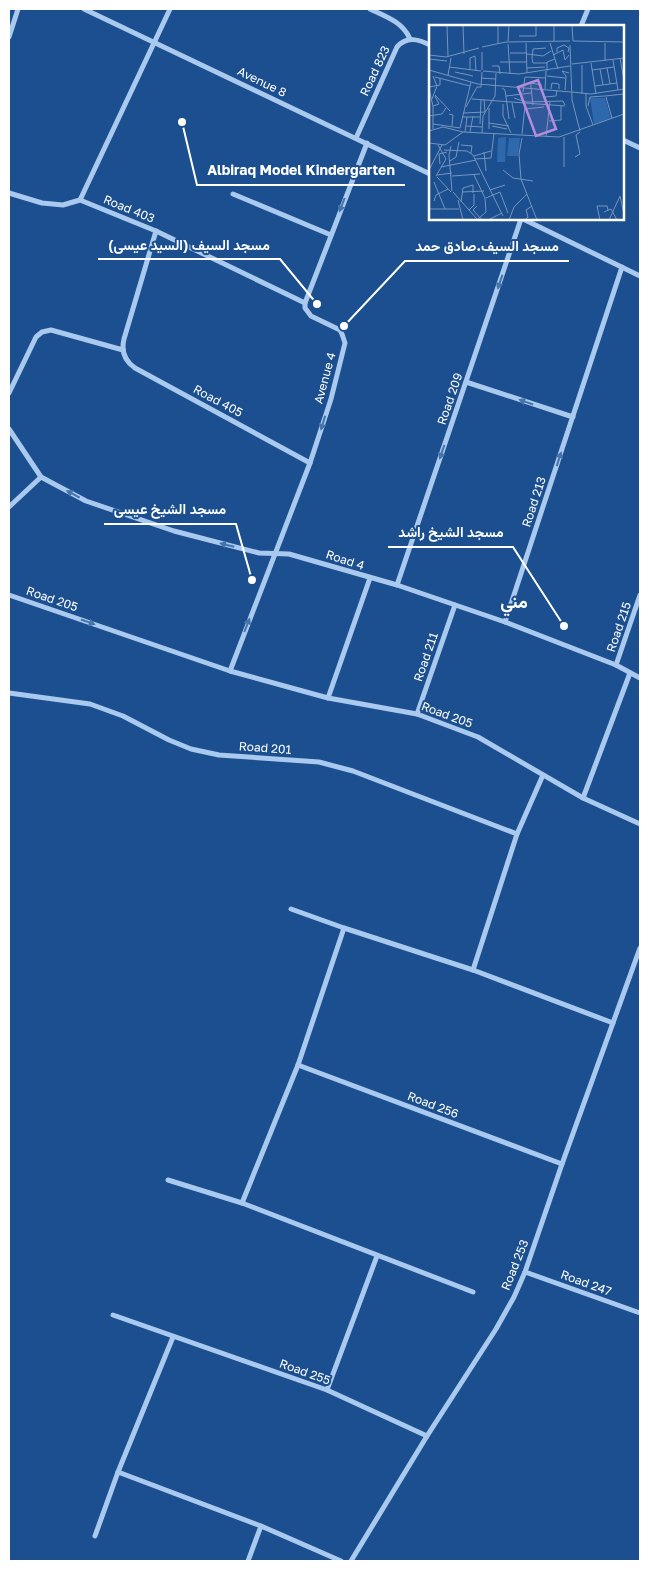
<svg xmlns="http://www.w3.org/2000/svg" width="649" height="1570" font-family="'Golos Text',Vazirmatn,sans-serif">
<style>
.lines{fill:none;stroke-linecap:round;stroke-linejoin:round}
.minor{stroke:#a9c9ee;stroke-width:5}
.oneway{fill:#4674ac}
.labels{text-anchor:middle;stroke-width:4;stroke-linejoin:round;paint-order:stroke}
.street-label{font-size:12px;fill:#fff;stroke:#1b4f8f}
.district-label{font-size:18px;font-weight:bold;fill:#fff;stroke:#1b4f8f}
.inset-road{fill:none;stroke:#7695bc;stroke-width:1}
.view{fill:#b68bdc;fill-opacity:0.15;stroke:#b68bdc;stroke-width:2.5}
.inset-edge{fill:none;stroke:#fff;stroke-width:2.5}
.leader{fill:none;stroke:#fff;stroke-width:2}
.callout-dot{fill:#fff;stroke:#1b4f8f;stroke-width:2}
.callout-label{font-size:14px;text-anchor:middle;font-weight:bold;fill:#fff;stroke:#1b4f8f;stroke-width:4;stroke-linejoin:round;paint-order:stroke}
</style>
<rect width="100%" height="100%" fill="#1b4f8f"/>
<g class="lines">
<!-- minor -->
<g class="minor">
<path d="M84,9L430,174"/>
<path d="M370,9C385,16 403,22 410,39"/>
<path d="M581,26L588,9"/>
<path d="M9,37L18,9"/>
<path d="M356,138L397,47C407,36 418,39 430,45"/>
<path d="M623,140L640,148"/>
<path d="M9,193L42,203L63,205L80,200L156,231L305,303"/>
<path d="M233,194L331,235"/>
<path d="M80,200L170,9"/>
<path d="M523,219L640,276"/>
<path d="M156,231L124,339C121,351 125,361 135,368L310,463"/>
<path d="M466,382L573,417"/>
<path d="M9,393L36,337L42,332L51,330L123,350"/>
<path d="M9,429L41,477L86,501L174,531L259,553L289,554L397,585L505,622L616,665L640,678"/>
<path d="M9,507L41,477"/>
<path d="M397,585L521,219"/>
<path d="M9,595L230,671L328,698L417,714L478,737L583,798L640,824"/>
<path d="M505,622L622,267"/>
<path d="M616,665L640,595"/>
<path d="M230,671L310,463L331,399L345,343L342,334L340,330L311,316L305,308V303L367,143"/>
<path d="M9,693L90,704L123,716L169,740L191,749L219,755L319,762L353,771L517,834"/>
<path d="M328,698L370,578"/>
<path d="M417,714L455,605"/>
<path d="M583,798L630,673"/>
<path d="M291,909L344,928L473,970L613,1023"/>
<path d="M473,970L517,834L543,775"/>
<path d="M298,1065L562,1164"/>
<path d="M168,1180L242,1203L473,1292"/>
<path d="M242,1203L298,1065L344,928"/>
<path d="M525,1272L640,1313"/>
<path d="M113,1315L327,1390L427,1436"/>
<path d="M327,1390L377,1256"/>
<path d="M118,1472L261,1526L341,1561"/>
<path d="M95,1536L118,1472L173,1337"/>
<path d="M248,1561L261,1526"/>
<path d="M351,1561L427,1436L496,1329L514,1297L525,1272L562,1164L640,948"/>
</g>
</g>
<!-- one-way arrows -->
<defs><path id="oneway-solid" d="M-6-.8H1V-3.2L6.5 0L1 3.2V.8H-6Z" transform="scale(1.25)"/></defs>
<g class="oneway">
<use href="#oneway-solid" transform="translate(342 205) rotate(111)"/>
<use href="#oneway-solid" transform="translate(500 282) rotate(109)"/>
<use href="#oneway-solid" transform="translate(526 402) rotate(-161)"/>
<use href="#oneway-solid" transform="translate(323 423) rotate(107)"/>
<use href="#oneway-solid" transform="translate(442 452) rotate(109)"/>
<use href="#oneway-solid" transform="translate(559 459) rotate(-72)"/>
<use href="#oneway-solid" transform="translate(73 494) rotate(-152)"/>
<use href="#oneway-solid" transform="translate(227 545) rotate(-166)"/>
<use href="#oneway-solid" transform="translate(88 622) rotate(19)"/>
<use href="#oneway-solid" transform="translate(247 625) rotate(-69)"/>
</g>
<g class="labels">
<!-- street labels -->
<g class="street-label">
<text transform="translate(375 71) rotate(-65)" y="4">Road 823</text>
<text transform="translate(262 82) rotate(26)" y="4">Avenue 8</text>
<text transform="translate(129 209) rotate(22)" y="4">Road 403</text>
<text transform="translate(325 378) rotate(-75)" y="4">Avenue 4</text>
<text transform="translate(450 399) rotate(-71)" y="4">Road 209</text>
<text transform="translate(218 401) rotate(28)" y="4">Road 405</text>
<text transform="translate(534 502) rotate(-72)" y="4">Road 213</text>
<text transform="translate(345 560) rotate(18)" y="4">Road 4</text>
<text transform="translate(52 599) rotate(19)" y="4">Road 205</text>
<text transform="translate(619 627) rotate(-71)" y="4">Road 215</text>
<text transform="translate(426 657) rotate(-71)" y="4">Road 211</text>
<text transform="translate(447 715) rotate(20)" y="4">Road 205</text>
<text transform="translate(265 748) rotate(4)" y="4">Road 201</text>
<text transform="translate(433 1105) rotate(21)" y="4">Road 256</text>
<text transform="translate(515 1265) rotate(-68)" y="4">Road 253</text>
<text transform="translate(586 1283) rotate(20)" y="4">Road 247</text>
<text transform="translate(305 1372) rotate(20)" y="4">Road 255</text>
</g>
<!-- district labels -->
<g class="district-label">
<text x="514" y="608">مني</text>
</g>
</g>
<!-- overview -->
<g transform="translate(429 25)">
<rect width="195" height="195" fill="#1b4f8f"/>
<path d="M161,73H176L182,93L165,99ZM77,112L76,137H68L69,113ZM80,113H91L89,131H78Z" fill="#2e69ad"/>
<path class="inset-road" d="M18,0L19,31M34,0L35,29M125,0V16M143,0L144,16M90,11H107V0M79,16L80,0M144,16L195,17M97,18L98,48M121,18L129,44M176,18V36M69,19V0M79,19L81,49M141,20L143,75L151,106M53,22L77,17L141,16M117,23L104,24L103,33L104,38H118M128,27V23L135,20L140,23L139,27M81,28H98M98,29L114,31L122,26M0,30L17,32L50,23M124,30L134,25L136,35L140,30M191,33L195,55M0,34L18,36M184,35L189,65M71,37H98M162,38L167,69M143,39L195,33M153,40V69M63,41H70L71,49M20,42L52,46M98,43L116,42M178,43L181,59M171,44L174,60M0,45L49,59L142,67M41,45V33L46,31L47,46M53,45V27M163,45L185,42M54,46L90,49L141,41M118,46V37L126,34M26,47L44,51M19,50L22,33M118,51L136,53M6,52L41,61M52,53L67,54M166,61L188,58M0,62L11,60V53M102,62L104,80M102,62V58L113,60M73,63L76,65L78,79M0,64L4,81V104M116,64L117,46M122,64L123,58L130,59V64M136,65L137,51L133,46L140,48M94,67L96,52L117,53M143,67L162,69L195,64M157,69V81L164,100M6,70L21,86M77,71L102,68M176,71L195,69M116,72L127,71L128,65M177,72L183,93M85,73L97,77L134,76L136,80M3,74L8,61L4,51M43,74L136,81M83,78L86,93M74,79V91L82,108M78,79L80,94M4,81L10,79L6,71M159,81L161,72L176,71M37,82L48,62H52L53,47M60,83V104M96,84L115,82M34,88L56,87L55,74M20,89L24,90L23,101M0,91L13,89L17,83M33,92H51M120,96L132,95V81M60,98L80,101M4,99L31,103M51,99L52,75M37,101L53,102M63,101L78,104M31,103L42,57M0,106L14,102L34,107L130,112L195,89M36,107L38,92M41,107L44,91M53,108L54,91L66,71L67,48M93,109L96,81M117,112L121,76M93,113L90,129L92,154L108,195M0,118L16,120L34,107M32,120L43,121L42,128M22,121L20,130L23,166M15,125L38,126L44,130L74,191M55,127L57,146M45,131L62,126M146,132L151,129L147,110L151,107M46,134L62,133L65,108M21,136L27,132L30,117M11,139L10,129L18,127M12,142L47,135M135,142V112M0,145L13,120M74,145L84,153L104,156M8,150L23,148M45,150L56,173L57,187L49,194M7,151L17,134L9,120M23,151L51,149M8,152L22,167M5,157L16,184M61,165L76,160M24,167L48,194M33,167L55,166M191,171L195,189M57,173L71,167L79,188M29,175L34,195M5,176L7,170L19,164M32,177L34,163L44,160V168M48,181L44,185L53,195M0,184H30M40,185L45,180V169M175,187L182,184L188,195M59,195L73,188M80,195L85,182L98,169M96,195L99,192L97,185L103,181M171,195L168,181H178L179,185M180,195L191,171"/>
<path class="view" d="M109,55L127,104L107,111L89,62Z"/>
<rect width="195" height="195" class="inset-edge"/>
</g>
<!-- callouts -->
<path class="leader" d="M182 122L197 185H405M317 304L280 259H98M344 326L405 261H569M252 580L236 524H104M564 626L513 547H388"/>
<g class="callout-dot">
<circle cx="182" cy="122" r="5"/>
<circle cx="317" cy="304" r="5"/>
<circle cx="344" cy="326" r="5"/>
<circle cx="252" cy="580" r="5"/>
<circle cx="564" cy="626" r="5"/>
</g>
<g class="callout-label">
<text x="301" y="175">Albiraq Model Kindergarten</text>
<text x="189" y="250">مسجد السيف (السيد عيسى)</text>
<text x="487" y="251">مسجد السيف.صادق حمد</text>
<text x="170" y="514">مسجد الشيخ عيسى</text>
<text x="451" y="537">مسجد الشيخ راشد</text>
</g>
<!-- border -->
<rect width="649" height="1570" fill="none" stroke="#ffffff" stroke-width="20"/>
</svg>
